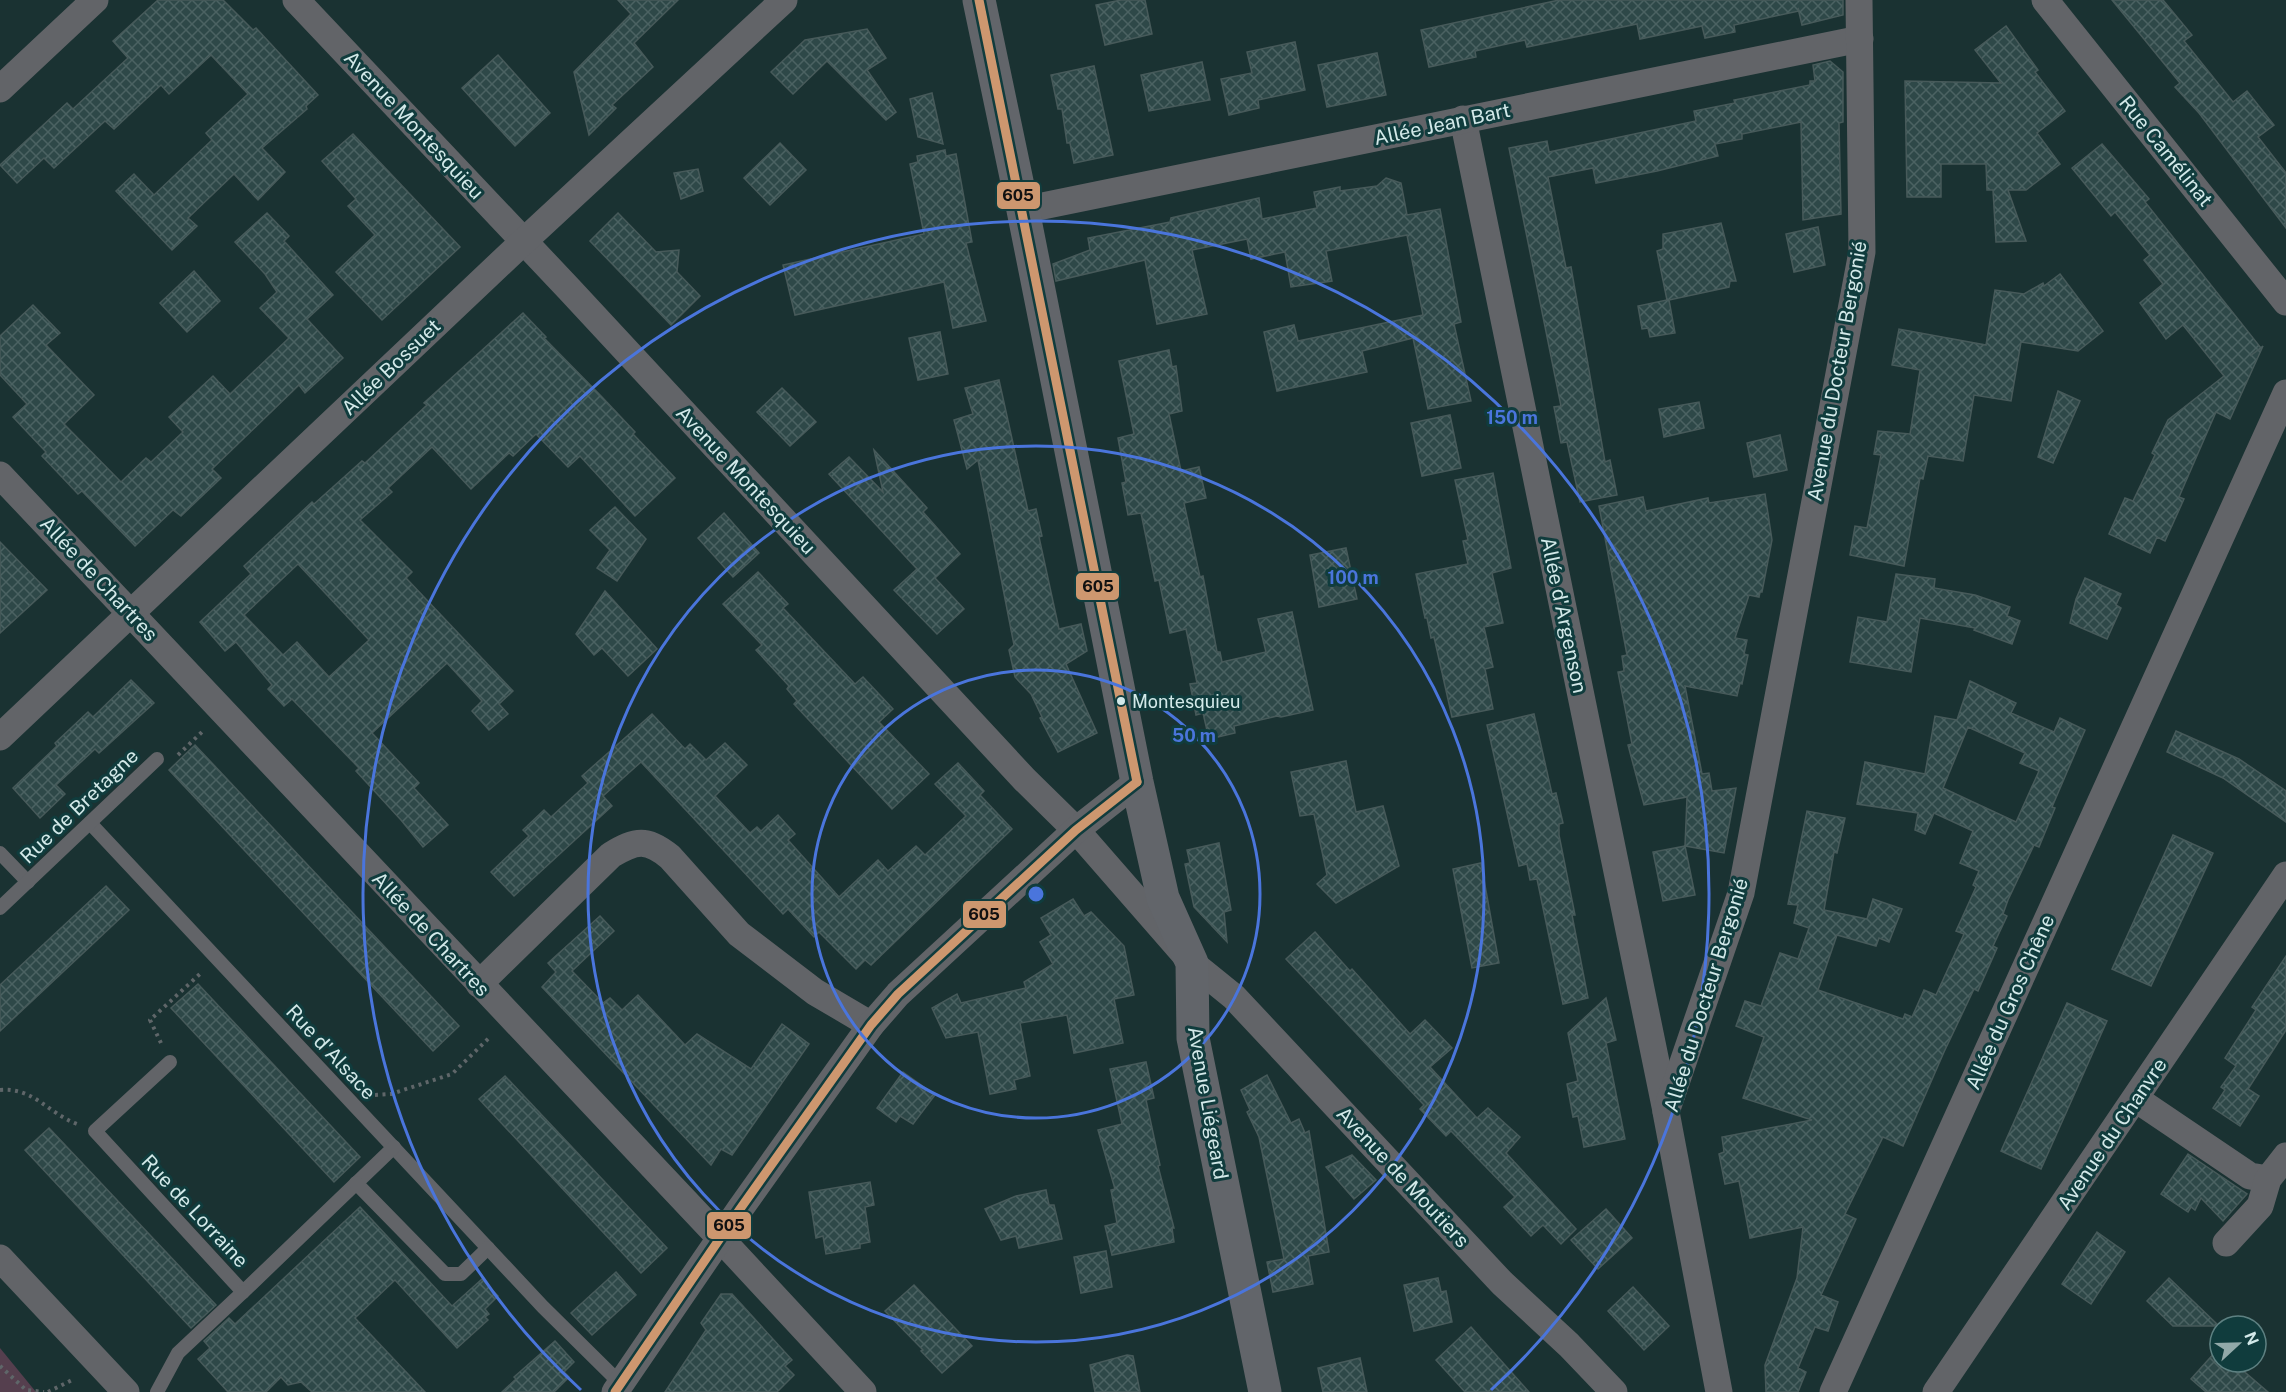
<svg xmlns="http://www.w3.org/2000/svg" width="2286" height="1392" font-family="'Public Sans',sans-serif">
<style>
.park{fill:#553f4e}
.building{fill:url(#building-cross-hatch);stroke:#475a5a;stroke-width:1.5;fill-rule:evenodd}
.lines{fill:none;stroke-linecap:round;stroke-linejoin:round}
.path{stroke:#5f6669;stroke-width:4;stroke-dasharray:3 4.5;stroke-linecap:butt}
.lane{stroke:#626468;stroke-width:14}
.street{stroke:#626468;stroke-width:27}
.secondary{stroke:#62656a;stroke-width:33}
.bus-1-casing{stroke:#103c3d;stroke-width:14}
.bus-1{stroke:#cd976f;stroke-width:9}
.ring{fill:none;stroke:#4a75dc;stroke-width:3}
.bus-dot{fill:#d3e9e9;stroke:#103c3d;stroke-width:2}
.labels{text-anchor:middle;stroke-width:6;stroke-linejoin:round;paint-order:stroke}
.bus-label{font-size:18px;fill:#d3e9e9;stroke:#103c3d;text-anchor:start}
.street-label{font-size:20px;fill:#d3e9e9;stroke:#103c3d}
.centre{fill:#4a75dc;stroke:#103c3d;stroke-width:3}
.ring-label{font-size:18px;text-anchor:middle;font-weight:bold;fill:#4a75dc;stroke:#103c3d;stroke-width:6;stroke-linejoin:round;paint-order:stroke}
.line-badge{stroke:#103c3d;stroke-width:2}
.pale-badge-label{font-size:16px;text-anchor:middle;font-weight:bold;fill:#111}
</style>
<defs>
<pattern id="building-cross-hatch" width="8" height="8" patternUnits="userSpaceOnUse" patternTransform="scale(1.5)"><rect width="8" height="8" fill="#2e4848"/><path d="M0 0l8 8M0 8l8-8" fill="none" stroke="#4b6262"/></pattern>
</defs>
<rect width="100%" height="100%" fill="#1a3232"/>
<!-- park -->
<path class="park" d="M0,1348L36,1392H0Z"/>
<!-- building -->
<g class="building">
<path d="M158,0H223L253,30L256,28L318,95L306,106L307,109L262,148L285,172L258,200L234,174L188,218L197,226L172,250L116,191L134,174L154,195L212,140L206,133L248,94L211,55L169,94L161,85L114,129L105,121L54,168L44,158L17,183L0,165L67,103L73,109L128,58L113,41Z"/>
<path d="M618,0H678L634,43L653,67L612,105L616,108L589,135L574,72L631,14Z"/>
<path d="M1121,0H1145L1152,34L1105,45L1096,5Z"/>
<path d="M1559,0H1843V15L1802,25L1798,8L1799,11L1734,25L1735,32L1705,38L1702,26L1640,39L1637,24L1527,47L1525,40L1475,51L1476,57L1429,67L1421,30Z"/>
<path d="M2112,0H2163L2192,35L2184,41L2233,102L2247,91L2274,125L2258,137L2286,173V228L2199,113L2175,87L2180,83Z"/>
<path d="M2006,26L2038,70L2035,72L2065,111L2037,133L2060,164L2026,190H2008L2026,241L1996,242L1993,190H1987L1986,164H1941V197H1907L1905,81L2001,83L1975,50Z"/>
<path d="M867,29L886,58L867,70L896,112L886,120L827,61L793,94L771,72L805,40Z"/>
<path d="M1295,42L1305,90L1258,100L1259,108L1229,115L1221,79L1252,73L1247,52Z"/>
<path d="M1377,53L1386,95L1327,107L1318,65Z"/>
<path d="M498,55L550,113L515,146L462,88Z"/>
<path d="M1830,61L1843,72V122L1839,123L1841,214L1803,220L1801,122L1742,134V139L1715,144L1718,156L1657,171L1596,183L1593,168L1548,177L1566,268L1571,267L1605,462L1610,460L1617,495L1580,502L1567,442L1561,443L1554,407L1561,406L1509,148L1547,141L1549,152L1696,121L1694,111L1735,103L1734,100L1810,85V81H1815L1813,65Z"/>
<path d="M1202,62L1210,100L1149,111L1141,75Z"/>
<path d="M1094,66L1113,155L1074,163L1070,143H1067L1062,109H1058L1051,75Z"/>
<path d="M932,93L943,144L918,137L910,99Z"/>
<path d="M353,134L460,247L382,320L336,272L375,235L348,206L356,199L322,161Z"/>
<path d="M780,143L806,170L770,205L744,178Z"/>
<path d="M2102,144L2149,199L2145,202L2261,348L2250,356L2263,346L2230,419L2216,412L2179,497L2184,499L2165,541L2157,537L2150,553L2109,534L2125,498L2133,501L2155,455L2152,453L2168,420L2224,376L2183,325L2166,339L2140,303L2163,284L2144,260L2150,255L2115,212L2111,216L2072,168Z"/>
<path d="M945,150L946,156L956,154L972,242L966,243L986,321L953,328L944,282L795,315L783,265L924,234L910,164L918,162L917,156Z"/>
<path d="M698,169L703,191L681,199L674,173Z"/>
<path d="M1386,178L1401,183L1407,215L1440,209L1461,322L1454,324L1471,401L1428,409L1413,338L1362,351L1367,372L1277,391L1264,332L1294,325L1298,341L1423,315L1407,235L1326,251L1332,281L1291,287L1285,252L1251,259L1247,239L1192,250L1207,314L1157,324L1145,260L1056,281L1053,264L1090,250L1088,238L1170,222L1171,218L1259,198L1262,219L1317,208L1314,192L1340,187V191L1377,186Z"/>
<path d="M267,213L289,236L284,241L333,295L307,319L343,358L305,393L299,385L212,469L221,478L181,516L173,510L135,546L82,491L78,494L42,456L46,452L13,417L27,404L0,375V336L33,305L60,333L46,345L94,395L64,424L121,482L146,458L151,462L183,432L169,417L213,376L230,394L289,338L260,308L277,292L265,274L235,242Z"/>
<path d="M618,213L656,252L679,250L677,272L700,296L671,325L590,241Z"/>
<path d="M1721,223L1736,281H1730L1729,287L1669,300L1675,333L1650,337L1648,328L1642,329L1638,306L1667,300L1657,251L1663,249V234Z"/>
<path d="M1818,227L1825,265L1794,272L1786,234Z"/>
<path d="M194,271L220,301L187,332L160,303Z"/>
<path d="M2060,274L2103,331L2078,351L2021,342L2011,401L1974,395L1963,461L1928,456L1923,479L1920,478L1904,566L1850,555L1855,526L1867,528L1881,455L1874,454L1878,431L1910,434L1920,370L1892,365L1899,329L1986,345L1995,290L2024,294L2043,283L2044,286Z"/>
<path d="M523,313L546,337L544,338L602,397L635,432L633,434L675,478L635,516L580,456L568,467L536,434L513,456L509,453L471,489L432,447L388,488L392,492L360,520L412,572L406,578L513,691L499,704L508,714L489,730L472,711L482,701L447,663L372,733L419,783L414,788L448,825L423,847L401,820L356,771L359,768L292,699L284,706L268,689L272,685L236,642L225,651L200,622L251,574L244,566L312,502L314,504L362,461L365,463L427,405L424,403ZM298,564L369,640L329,677L297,642L283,655L244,615Z"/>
<path d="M940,332L948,374L918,380L909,338Z"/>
<path d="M1169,350L1172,367L1176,366L1182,411L1169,414L1181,471L1199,467L1206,498L1184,503L1200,577L1203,576L1217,652H1220L1222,662L1266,652L1258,619L1292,612L1313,710L1281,717L1277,716L1234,726L1235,733L1209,739L1203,713L1196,715L1190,684L1197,683L1186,629L1170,633L1159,580L1155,581L1141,513L1128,515L1122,483L1126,482L1118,438L1134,434L1119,361Z"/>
<path d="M999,380L1028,511L1036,509L1042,536L1039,537L1059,629L1081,624L1087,651L1066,664L1097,733L1058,752L1040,718L1042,717L1031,694L1015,677L1009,650L1014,645L978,460L967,469L954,420L973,414L965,388Z"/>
<path d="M782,388L816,422L790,446L757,412Z"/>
<path d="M2058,391L2080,401L2053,463L2038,457Z"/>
<path d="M1699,402L1704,428L1664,437L1659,409Z"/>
<path d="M1450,415L1461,468L1422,476L1411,423Z"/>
<path d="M1780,435L1787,470L1754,477L1747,443Z"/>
<path d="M874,450L927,508L923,512L960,554L935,578L964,609L937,634L894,590L917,569L829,474L849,457L883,492Z"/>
<path d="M1493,473L1511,568L1492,573L1503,623L1484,627L1493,667L1485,669L1493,709L1452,717L1434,637L1431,638L1427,618H1425L1416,574L1468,564L1463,541L1468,540L1455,480Z"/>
<path d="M1765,494L1772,540L1762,592H1760L1759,597L1749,595L1735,638L1747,640L1744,654L1748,655L1742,684L1740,683L1737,696L1685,686L1702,774L1709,773L1712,791L1736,788L1724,853L1685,846L1695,895L1663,901L1653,852L1685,846L1687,797L1644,805L1628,745L1632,744L1618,672L1624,671L1622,656L1627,655L1599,506L1643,497L1646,511L1708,498L1709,503Z"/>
<path d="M615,507L646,539L617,581L597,568L610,550L590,530Z"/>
<path d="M724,513L759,553L733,577L698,538Z"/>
<path d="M0,542L47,590L0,633Z"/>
<path d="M1346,548L1357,599L1319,607L1310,555Z"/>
<path d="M758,572L788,604L783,608L855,684L863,677L893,709L879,722L929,774L892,809L794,704L797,701L787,689L789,686L756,650L762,645L723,604Z"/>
<path d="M1896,574L1935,579L1934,588L1975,595L2010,607L2007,616L2020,621L2012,644L1974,630L1975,628L1920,618L1911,672L1850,662L1858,617L1887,622Z"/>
<path d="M2085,578L2121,594L2116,605L2121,608L2107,639L2070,623L2076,599Z"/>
<path d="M605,591L657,649L628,676L602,648L594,655L576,634Z"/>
<path d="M131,680L154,703L99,753L95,749L56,785L65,794L40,818L13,788L57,746L55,743L88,712L93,717Z"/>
<path d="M1970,681L2016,703L2011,713L2054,732L2060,718L2085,730L2052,807L2055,808L2039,847L2034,845L2008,900L2003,914L2007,916L1993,946L1997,948L1978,991L1974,989L1944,1052L1903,1146L1883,1137L1845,1214L1856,1219L1821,1295L1838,1302L1828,1331L1815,1327L1798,1368L1806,1372L1798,1392H1766L1765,1365L1797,1278L1803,1227L1750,1238L1739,1181L1725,1184L1719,1154L1724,1152L1722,1137L1812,1120L1743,1098L1764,1037L1736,1026L1745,1001L1761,1006L1780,953L1798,959L1809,928L1794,923L1798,905L1788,904L1807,811L1845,818L1837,853L1834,852L1824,910L1867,919L1873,899L1902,909L1889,942L1879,938L1876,946L1837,935L1818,990L1903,1019L1905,1014L1912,1017L1924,990L1936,995L1964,934L1956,931L1976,887L1973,885L1979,871L1960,863L1973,831L1934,813L1925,834L1915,830L1918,813L1857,804L1865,762L1925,774L1935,716L1957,720ZM1968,727L2025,753L2020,763L2039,771L2016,822L1943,788Z"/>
<path d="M652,714L685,749L690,744L706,760L725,743L747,765L715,796L750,833L757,827L761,831L778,815L795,834L788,840L839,897L878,860L888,871L916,846L925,855L966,816L935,784L958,763L984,791L980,795L1012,829L871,965L865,960L856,969L819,932L814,937L788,909L783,914L641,762L603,796L612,806L514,896L491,872L529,836L523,830L544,810L551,817L588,783L582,776Z"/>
<path d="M1534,714L1552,794L1556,793L1563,823L1559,824V835L1575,915H1572L1588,998L1563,1004L1537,879L1530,880L1527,864L1519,866L1487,725Z"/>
<path d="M2176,731L2239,759L2286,791V822L2223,778L2167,752Z"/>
<path d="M195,745L459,1026L433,1051L169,770Z"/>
<path d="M1346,761L1356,812L1383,806L1399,866L1336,903L1317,884L1327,875L1314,814L1300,816L1291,772Z"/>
<path d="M2173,835L2213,853L2151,986L2112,969Z"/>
<path d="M1219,843L1231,910L1224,912L1227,942L1194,907L1185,864L1190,863L1187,850Z"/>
<path d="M1481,863L1499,963L1472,968L1453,869Z"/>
<path d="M106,886L129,910L0,1031V985Z"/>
<path d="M1073,899L1084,916L1091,912L1124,946L1134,995L1114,999L1123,1043L1074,1053L1067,1015L1020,1023L1030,1076L1014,1080L1016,1089L990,1094L978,1032L946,1038L932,1008L957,994L961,1003L1026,988L1024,982L1053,964L1040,942L1051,935L1041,918Z"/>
<path d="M600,916L614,931L572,971L603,1003L610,998L622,1010L638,995L685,1045L697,1034L751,1069L782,1024L809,1044L732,1155L721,1149L711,1165L542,987L556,972L548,963Z"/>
<path d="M1315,932L1350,971L1352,969L1410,1034L1425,1020L1452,1048L1430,1067L1477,1118L1488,1108L1520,1137L1506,1153L1576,1229L1561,1244L1543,1225L1531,1236L1504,1207L1515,1197L1451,1131L1446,1136L1420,1109L1424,1105L1286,959Z"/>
<path d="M2286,956V1030L2248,1089L2259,1096L2240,1126L2213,1108L2225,1090L2221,1087L2236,1066L2225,1058L2256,1010L2252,1007Z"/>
<path d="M198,984L360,1157L334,1182L171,1008Z"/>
<path d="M1606,998L1616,1040L1606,1043L1625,1139L1584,1147L1578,1116L1573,1117L1567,1084L1578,1081L1568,1033Z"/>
<path d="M2067,1003L2107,1021L2041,1169L2001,1151Z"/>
<path d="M1146,1062L1154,1098L1146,1100L1160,1165L1158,1166L1174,1228H1172L1174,1242L1112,1255L1105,1226L1117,1223L1111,1190L1115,1189L1098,1130L1122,1124L1110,1069Z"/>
<path d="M903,1072L935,1095L913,1124L900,1116L896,1122L877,1108Z"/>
<path d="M1267,1075L1291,1123L1299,1119L1305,1133L1309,1131L1329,1252L1308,1256L1313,1284L1273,1292L1267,1262L1284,1259L1259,1137L1247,1112L1250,1110L1241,1090Z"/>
<path d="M505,1076L667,1248L641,1273L479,1099Z"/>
<path d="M49,1128L216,1305L191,1328L25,1150Z"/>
<path d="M2188,1154L2247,1194L2223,1221L2201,1198L2195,1210L2191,1207L2188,1212L2161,1194Z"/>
<path d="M1352,1155L1376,1180L1354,1199L1326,1167Z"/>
<path d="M870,1182L874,1205L865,1207L870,1242L860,1244V1248L826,1254L823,1236L816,1238L809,1192Z"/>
<path d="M1046,1190L1049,1205H1054L1062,1239L1019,1248L1016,1236L1001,1240L985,1209L1016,1196Z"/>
<path d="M360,1207L452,1306L482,1279L498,1296L485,1309L489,1314L485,1317L488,1320L457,1348L395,1280L355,1318L425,1392H312L301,1382L288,1385L281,1377L266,1392H228L198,1359L210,1348L204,1341L229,1318L235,1324Z"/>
<path d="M1606,1209L1632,1238L1598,1269L1571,1240Z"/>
<path d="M2097,1232L2125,1252L2091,1304L2062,1284Z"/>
<path d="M1106,1251L1112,1287L1081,1293L1074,1257Z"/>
<path d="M616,1272L636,1295L592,1335L571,1313Z"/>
<path d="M1438,1278L1441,1292L1446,1291L1452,1322L1414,1331L1404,1285Z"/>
<path d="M2169,1278L2219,1326H2173L2147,1301Z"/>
<path d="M914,1285L972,1346L942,1373L921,1351L923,1350L885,1311Z"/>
<path d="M1633,1287L1669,1326L1644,1350L1608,1311Z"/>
<path d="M721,1294H732L792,1360L785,1366L794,1375L777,1392H665L706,1330L701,1323Z"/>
<path d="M1471,1327L1529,1392H1465L1436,1360Z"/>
<path d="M555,1341L574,1362L564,1372L569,1377L554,1392H502L516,1379L514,1377Z"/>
<path d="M2218,1349L2220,1362H2233L2268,1392H2206L2191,1379Z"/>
<path d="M1127,1355L1133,1356L1140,1392H1095L1090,1365Z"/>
<path d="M1360,1358L1367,1392H1323L1318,1368Z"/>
</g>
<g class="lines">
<!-- path -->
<g class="path">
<path d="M178,755L203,731"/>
<path d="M161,1043L150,1020L201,973"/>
<path d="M0,1090C33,1087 48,1113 77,1124"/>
<path d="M375,1095L391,1094L452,1074L490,1037"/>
<path d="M0,1366L26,1390L44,1392"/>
<path d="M48,1392L74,1379"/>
</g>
<!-- lane -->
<g class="lane">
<path d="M90,823L543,1307L621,1384"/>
<path d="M0,853L28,882"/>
<path d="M0,908L157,759"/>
<path d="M170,1062L95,1131L243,1292L394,1147"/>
<path d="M356,1183L445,1274H461L488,1248"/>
<path d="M157,1392L178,1353L243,1292"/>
</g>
<!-- street -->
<g class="street">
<path d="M296,0L569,289L1025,780L1076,830L1192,963L1234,997L1502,1283L1569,1345L1614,1392"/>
<path d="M2045,0L2286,302"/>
<path d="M0,89L95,0"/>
<path d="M1463,119L1666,1111"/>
<path d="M1023,210L1860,39"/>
<path d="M0,475L720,1238L863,1392"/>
<path d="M0,737L524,241L784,0"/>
<path d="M479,984L611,855C636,840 647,838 670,857L739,934L815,992L871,1025"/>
<path d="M2136,1099L2250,1176L2268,1179"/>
<path d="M2226,1243L2260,1206L2268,1179L2286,1156"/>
<path d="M0,1258L126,1392"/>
<path d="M615,1392L740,1209L871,1025L898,994L1076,830L1137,782"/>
<path d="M1719,1392L1666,1112L1741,893L1862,252L1859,0"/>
<path d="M1833,1392L2286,393"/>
<path d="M1936,1392L2286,875"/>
</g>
<!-- secondary -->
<path class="secondary" d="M979,0L1023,210L1137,782L1163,898L1192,963L1193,1038L1265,1392"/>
<!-- bus-1 casing -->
<g class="bus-1-casing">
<g id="bus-1">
<path d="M979,0L1137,782"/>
<path d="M615,1392L740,1209L871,1025L898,994L1076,830L1137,782"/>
</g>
</g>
<!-- bus-1 -->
<use href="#bus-1" class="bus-1"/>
</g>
<!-- distance rings -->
<g class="ring">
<circle cx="1036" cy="894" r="224"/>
<circle cx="1036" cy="894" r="448"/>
<path d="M581 1390A673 673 0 1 1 1491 1390"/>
</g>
<!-- markers -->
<circle class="bus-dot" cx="1121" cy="701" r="5"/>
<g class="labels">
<!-- bus labels -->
<g class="bus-label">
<text x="1132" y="708">Montesquieu</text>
</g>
<!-- street labels -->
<g class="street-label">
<text transform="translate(1442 124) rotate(-12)" y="7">Allée Jean Bart</text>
<text transform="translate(414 125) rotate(47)" y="7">Avenue Montesquieu</text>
<text transform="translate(2166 151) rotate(51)" y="7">Rue Camélinat</text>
<text transform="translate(391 367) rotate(-44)" y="7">Allée Bossuet</text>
<text transform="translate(1837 371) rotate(-80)" y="7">Avenue du Docteur Bergonié</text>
<text transform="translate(746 480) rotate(47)" y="7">Avenue Montesquieu</text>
<text transform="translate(99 579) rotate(47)" y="7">Allée de Chartres</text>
<text transform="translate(1564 615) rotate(78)" y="7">Allée d'Argenson</text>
<text transform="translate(79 806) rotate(-44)" y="7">Rue de Bretagne</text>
<text transform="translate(431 934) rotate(47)" y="7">Allée de Chartres</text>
<text transform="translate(1706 995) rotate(-73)" y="7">Allée du Docteur Bergonié</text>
<text transform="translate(2010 1002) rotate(-66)" y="7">Allée du Gros Chêne</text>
<text transform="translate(331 1052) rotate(47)" y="7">Rue d'Alsace</text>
<text transform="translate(1208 1103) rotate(80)" y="7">Avenue Liégeard</text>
<text transform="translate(2112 1134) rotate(-56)" y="7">Avenue du Chanvre</text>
<text transform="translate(1403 1177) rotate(47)" y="7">Avenue de Moutiers</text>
<text transform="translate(195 1211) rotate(47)" y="7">Rue de Lorraine</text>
</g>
</g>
<circle cx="1036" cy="894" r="9" class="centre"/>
<g class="ring-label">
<text x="1512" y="424">150 m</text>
<text x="1353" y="584">100 m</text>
<text x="1194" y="742">50 m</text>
</g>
<g class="line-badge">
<rect x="996" y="181" width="45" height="29" rx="6" fill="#cd976f"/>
<rect x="1075" y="572" width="45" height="29" rx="6" fill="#cd976f"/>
<rect x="962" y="900" width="45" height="29" rx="6" fill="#cd976f"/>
<rect x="706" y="1211" width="46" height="29" rx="6" fill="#cd976f"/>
</g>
<g class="pale-badge-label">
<text x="1018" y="201">605</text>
<text x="1098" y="592">605</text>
<text x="984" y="920">605</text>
<text x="729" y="1231">605</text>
</g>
<!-- north arrow -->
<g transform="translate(2238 1344) rotate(68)"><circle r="28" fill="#103c3d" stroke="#5e8182" stroke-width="1.5"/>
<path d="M0-4.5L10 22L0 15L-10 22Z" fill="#92a9a9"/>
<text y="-9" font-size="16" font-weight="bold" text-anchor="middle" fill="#d3e9e9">N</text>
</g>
</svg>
